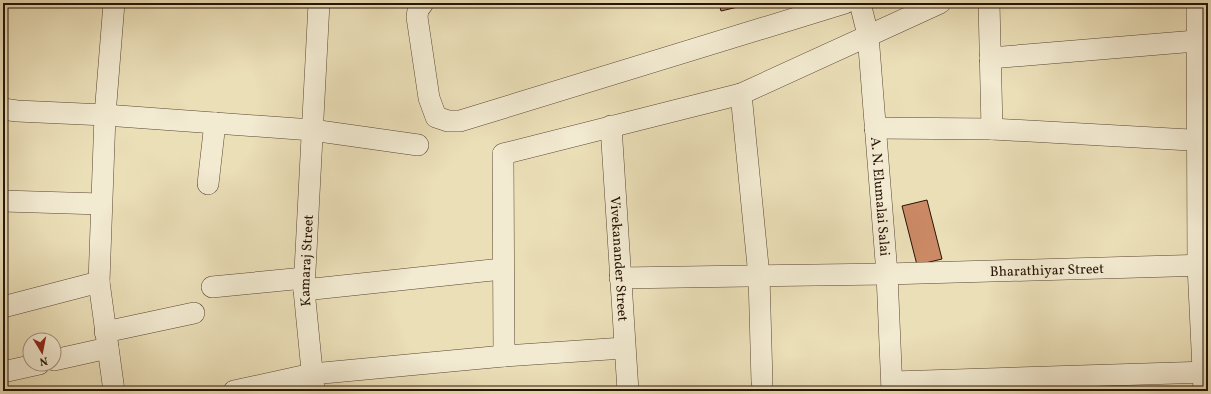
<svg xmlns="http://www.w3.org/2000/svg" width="1211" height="394" font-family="Vollkorn,serif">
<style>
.building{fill:#cb8a65;stroke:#271305}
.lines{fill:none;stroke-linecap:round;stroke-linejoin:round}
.minor-casing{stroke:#584632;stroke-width:22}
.minor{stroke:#f2ead1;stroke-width:21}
.labels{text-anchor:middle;stroke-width:3;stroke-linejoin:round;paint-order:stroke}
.street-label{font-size:14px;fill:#271305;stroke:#f2ead1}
</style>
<rect width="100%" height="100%" fill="#ebdfb8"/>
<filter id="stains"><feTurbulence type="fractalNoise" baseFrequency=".005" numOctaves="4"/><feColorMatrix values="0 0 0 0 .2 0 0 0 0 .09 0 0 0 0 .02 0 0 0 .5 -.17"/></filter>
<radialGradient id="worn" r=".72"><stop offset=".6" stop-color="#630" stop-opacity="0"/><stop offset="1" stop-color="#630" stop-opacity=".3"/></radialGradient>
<!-- building -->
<g class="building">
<path d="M719,3H745L746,5L721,11Z"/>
<path d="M927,200L942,259L917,265L902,206Z"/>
</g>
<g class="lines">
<!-- minor casing -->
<g class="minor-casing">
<g id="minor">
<path d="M423,3L418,10L417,17L429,98L436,117L448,121H460L845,3"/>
<path id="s1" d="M860,3L868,35L887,274L892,391"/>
<path d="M989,3L992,129"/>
<path d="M1197,3L1198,265L1204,391"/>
<path d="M990,58L1208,40"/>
<path d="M741,94L759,276L762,382"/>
<path d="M3,109L17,111L105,115L312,130L418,145"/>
<path id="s2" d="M611,126L628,391"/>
<path d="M875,128L992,129L1208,141"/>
<path d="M208,184L215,123"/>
<path d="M3,201L101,204"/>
<path id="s3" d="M620,278L887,274L1208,265"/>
<path d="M212,287L304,278"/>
<path d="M304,290L502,269"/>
<path d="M3,307L99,282"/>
<path d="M105,332L194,313"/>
<path d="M624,348L504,356L503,154L741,94L940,3"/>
<path d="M54,360L108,348"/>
<path d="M3,372L39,364"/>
<path d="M893,382L1208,372"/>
<path d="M114,391L99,282L105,115L114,3"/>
<path d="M234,391L312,374L504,356"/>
<path id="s4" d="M314,391L304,290L319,3"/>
</g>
</g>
<!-- minor -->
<use href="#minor" class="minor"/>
</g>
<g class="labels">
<!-- street labels -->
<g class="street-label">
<text dy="5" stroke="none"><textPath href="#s1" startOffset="195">A. N. Elumalai Salai</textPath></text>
<text dy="5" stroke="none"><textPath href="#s2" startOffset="133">Vivekanander Street</textPath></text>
<text dy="5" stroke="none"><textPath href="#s4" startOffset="131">Kamaraj Street</textPath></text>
<text dy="5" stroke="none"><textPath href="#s3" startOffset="427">Bharathiyar Street</textPath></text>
</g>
</g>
<!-- margin -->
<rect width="1211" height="394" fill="none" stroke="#ebdfb8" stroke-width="16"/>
<rect x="4" y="4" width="1203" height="386" fill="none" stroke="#271305" stroke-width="2"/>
<rect x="8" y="8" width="1195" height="378" fill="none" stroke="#271305"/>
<!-- north arrow -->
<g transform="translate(42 352) rotate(170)"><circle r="19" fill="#f2ead1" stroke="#a1947f"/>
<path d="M0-3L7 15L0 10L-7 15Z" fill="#8f2418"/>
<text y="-6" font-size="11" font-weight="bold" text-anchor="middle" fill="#271305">N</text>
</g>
<rect width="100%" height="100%" filter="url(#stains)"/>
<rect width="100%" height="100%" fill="url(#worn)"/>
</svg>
